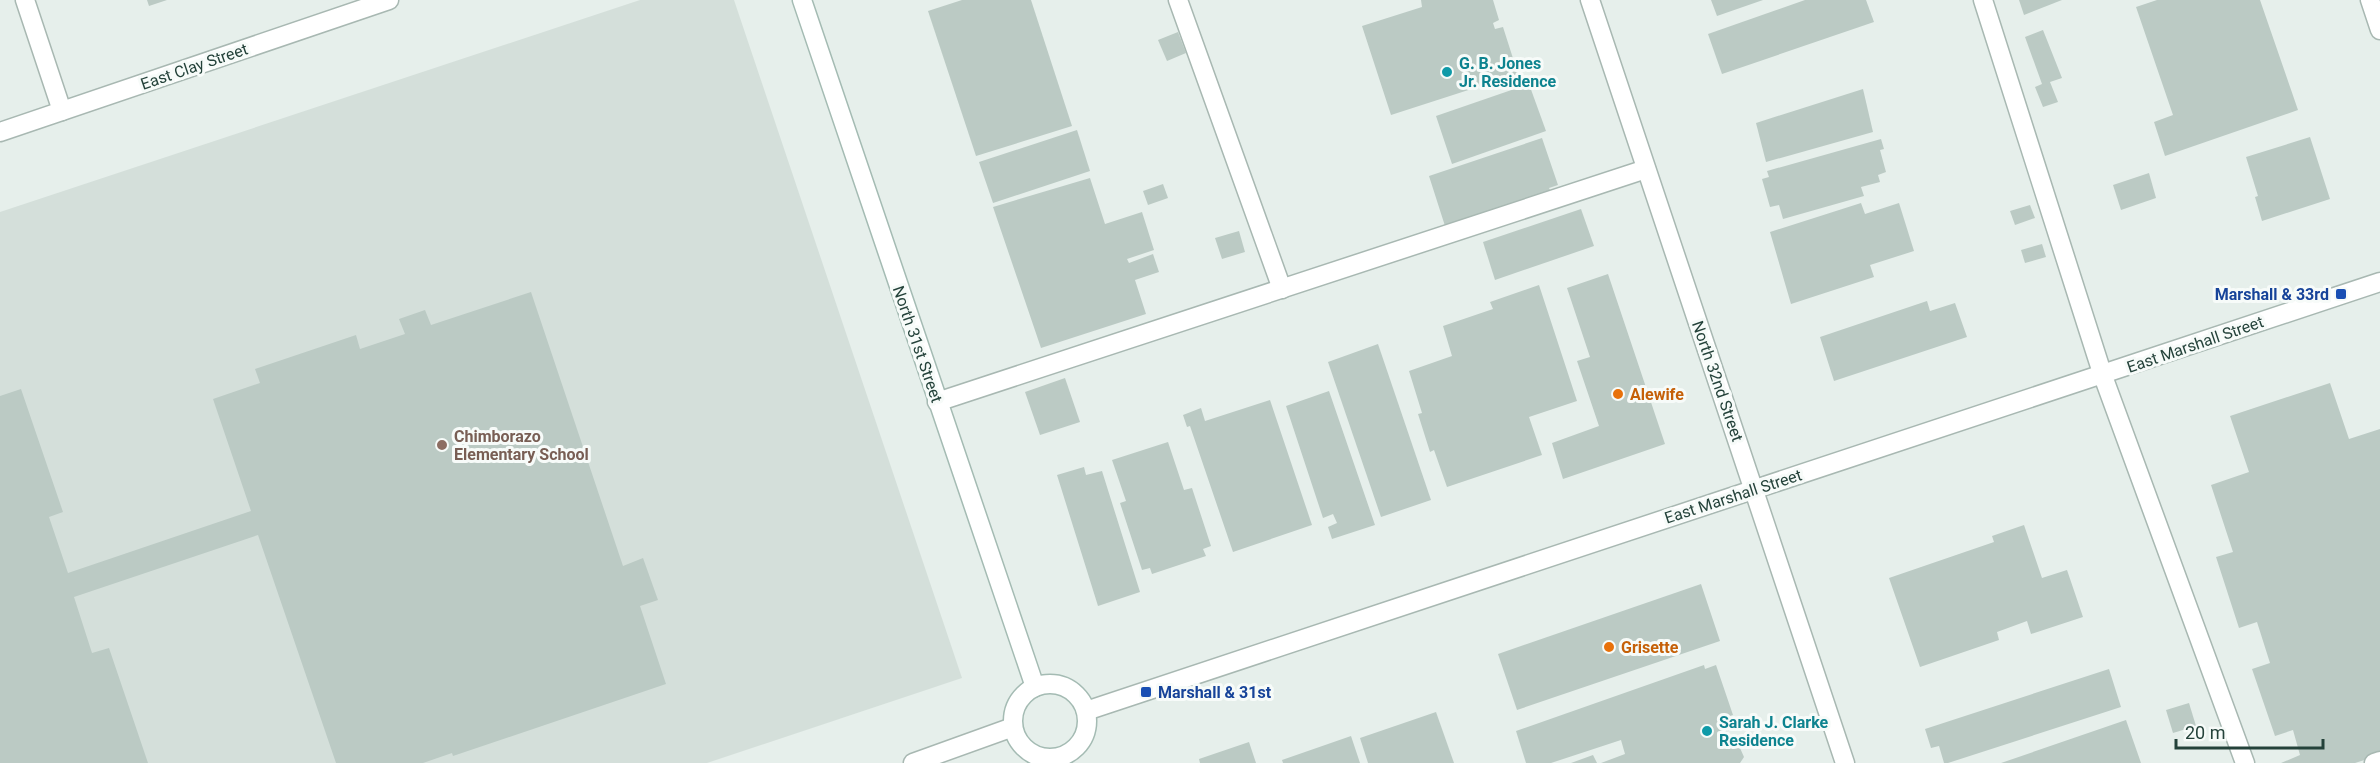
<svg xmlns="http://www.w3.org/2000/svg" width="2380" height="763" font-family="Roboto,sans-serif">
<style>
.built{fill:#d4dfda}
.building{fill:#bbcac4}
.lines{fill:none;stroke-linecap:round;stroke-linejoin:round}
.lane-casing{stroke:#a8b8b2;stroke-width:21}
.street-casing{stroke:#a8b8b2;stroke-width:21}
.secondary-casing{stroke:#a4bbb3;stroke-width:21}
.lane{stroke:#fff;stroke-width:18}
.street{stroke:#fff;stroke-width:18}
.secondary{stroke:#fff;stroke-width:18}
.culture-dot{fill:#0f9aa8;stroke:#f7fbf9;stroke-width:2}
.transit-dot{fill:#1a4fb4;stroke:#f7fbf9;stroke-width:2}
.food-dot{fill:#e8710a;stroke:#f7fbf9;stroke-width:2}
.education-dot{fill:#8d6e63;stroke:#f7fbf9;stroke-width:2}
.labels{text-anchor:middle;stroke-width:6;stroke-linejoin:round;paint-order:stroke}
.culture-label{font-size:16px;font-weight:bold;fill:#0d838f;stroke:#f7fbf9;text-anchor:start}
.street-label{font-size:16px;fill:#24423a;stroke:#f7fbf9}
.transit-label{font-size:16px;font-weight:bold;fill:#164399;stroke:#f7fbf9;text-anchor:end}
.food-label{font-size:16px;font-weight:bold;fill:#c56008;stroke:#f7fbf9;text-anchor:start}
.education-label{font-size:16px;font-weight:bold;fill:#785e54;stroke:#f7fbf9;text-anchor:start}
</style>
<rect width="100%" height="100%" fill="#e6efeb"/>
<!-- built -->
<path class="built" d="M640,0H734L962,678L707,763H0V212Z"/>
<!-- building -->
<g class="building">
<path d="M147,0H167L149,6Z"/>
<path d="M962,0H1031L1072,126L976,156L928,11Z"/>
<path d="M1421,0H1493L1499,20L1493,23L1495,29L1503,27L1518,74L1391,115L1362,26L1422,7Z"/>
<path d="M1711,0H1763L1717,16Z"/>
<path d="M1805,0H1866L1874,22L1722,74L1708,34Z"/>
<path d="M2019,0H2062L2024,15Z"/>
<path d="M2157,0H2260L2298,110L2165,156L2154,122L2173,115L2136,7Z"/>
<path d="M2043,30L2062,78L2050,82L2058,102L2043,107L2035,87L2042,84L2025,37Z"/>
<path d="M1178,32L1186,53L1167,61L1158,40Z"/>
<path d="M1529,84L1546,131L1452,164L1436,116Z"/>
<path d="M1863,89L1873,132L1766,162L1756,123Z"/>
<path d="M1077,130L1090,171L993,203L979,162Z"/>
<path d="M2310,137L2330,199L2262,221L2255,197L2258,196L2246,157Z"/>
<path d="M1542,138L1558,185L1549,188L1550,190L1445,226L1429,176Z"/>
<path d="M1881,139L1884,149L1880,150L1886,172L1878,175L1880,182L1861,187L1864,196L1783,219L1779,205L1770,207L1762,179L1769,177L1767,171Z"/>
<path d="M2149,173L2156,198L2121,210L2113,185Z"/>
<path d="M1090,178L1105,224L1142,212L1154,250L1127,259L1129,263L1153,254L1159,272L1135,280L1146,314L1041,348L993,207Z"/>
<path d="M1163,184L1168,198L1148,205L1143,191Z"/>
<path d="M1861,203L1865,214L1899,203L1914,251L1870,265L1874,277L1791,304L1770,232Z"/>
<path d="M2030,205L2035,218L2015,225L2010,211Z"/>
<path d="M1581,209L1594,246L1495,280L1483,242Z"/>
<path d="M1239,231L1245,252L1222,259L1215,238Z"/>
<path d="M2042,244L2046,257L2025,263L2021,250Z"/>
<path d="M1608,274L1665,444L1563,479L1552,443L1599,426L1577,361L1590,357L1567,288Z"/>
<path d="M1539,285L1577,401L1529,417L1542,455L1447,487L1434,450L1430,452L1418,414L1422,413L1409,371L1452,356L1443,326L1493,309L1490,302Z"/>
<path d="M531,292L623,566L643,558L658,600L640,606L666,684L453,756L452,753L423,763H336L258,535L74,597L92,653L109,648L148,763H0V396L21,389L63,512L49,517L68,573L251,511L213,399L260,383L255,369L356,335L360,349L405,334L399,319L425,310L431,325Z"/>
<path d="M1927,301L1930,311L1955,303L1967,337L1834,381L1820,337Z"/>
<path d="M1378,344L1431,500L1381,517L1328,362Z"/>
<path d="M1065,378L1080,422L1040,435L1025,392Z"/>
<path d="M2330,383L2349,439L2380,429V755L2355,763H2281L2300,755L2293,730L2275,736L2252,669L2270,663L2257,622L2239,628L2216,557L2233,552L2211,485L2249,472L2230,416Z"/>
<path d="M1329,391L1375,525L1332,539L1328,527L1337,523L1333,514L1323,518L1286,406Z"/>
<path d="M1270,400L1312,525L1233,552L1190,426L1187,427L1183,415L1201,408L1205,421Z"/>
<path d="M1168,442L1184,490L1192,488L1211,546L1203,549L1206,556L1152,574L1150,568L1142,570L1120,503L1126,501L1112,460Z"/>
<path d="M1084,467L1086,475L1102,471L1140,592L1098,606L1057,475Z"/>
<path d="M2024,525L2042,578L2067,570L2083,617L2031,634L2027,621L1997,632L1999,640L1920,667L1889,578L1994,542L1992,536Z"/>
<path d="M1701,584L1720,641L1517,710L1498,654Z"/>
<path d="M1704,665L1705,669L1716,665L1733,715L1723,718L1731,743L1740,748L1744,757L1740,763H1601L1625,754L1621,740L1551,763H1526L1516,731Z"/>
<path d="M2109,669L2121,707L1948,763H1944L1939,746L1931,748L1925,729Z"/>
<path d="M2189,703L2196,726L2173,733L2166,710Z"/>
<path d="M1436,712L1454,763H1368L1360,738Z"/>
<path d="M2126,720L2141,763H2001Z"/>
<path d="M1351,736L1360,763H1283L1282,760Z"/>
<path d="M1249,742L1256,763H1200L1199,759Z"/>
<path d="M1593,755L1597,763H1571Z"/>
</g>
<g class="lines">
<!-- lane casing -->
<g class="lane-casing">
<g id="lane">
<path d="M1178,0L1282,289"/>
<path d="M1983,0L2103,376L2245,763"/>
<path d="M937,402L1646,169"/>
<path d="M2374,763L2380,761"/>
</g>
</g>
<!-- street casing -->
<g class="street-casing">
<g id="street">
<path d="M25,0L62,111"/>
<path d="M1590,0L1845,763"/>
<path d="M2370,0L2380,30"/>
<path d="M0,132L389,0"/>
<path d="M1086,711L2380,282"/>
<path d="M913,763L1013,727"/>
</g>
</g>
<!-- secondary casing -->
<g class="secondary-casing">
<g id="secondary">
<path d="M802,0L1035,687"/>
<circle cx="1050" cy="721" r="37"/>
</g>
</g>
<!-- lane -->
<use href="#lane" class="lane"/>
<!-- street -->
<use href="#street" class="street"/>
<!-- secondary -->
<use href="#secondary" class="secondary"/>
</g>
<!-- markers -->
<g class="culture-dot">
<circle cx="1447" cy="72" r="6"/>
<circle cx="1707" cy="731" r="6"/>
</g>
<g class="transit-dot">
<rect x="2335" y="288" width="12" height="12" rx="3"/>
<rect x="1140" y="686" width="12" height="12" rx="3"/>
</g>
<g class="food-dot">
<circle cx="1618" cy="394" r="6"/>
<circle cx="1609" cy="647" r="6"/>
</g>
<circle class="education-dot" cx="442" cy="445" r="6"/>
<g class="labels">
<!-- culture labels -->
<g class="culture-label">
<text x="1459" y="69">G. B. Jones<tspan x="1459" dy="18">Jr. Residence</tspan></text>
<text x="1719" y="728">Sarah J. Clarke<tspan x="1719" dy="18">Residence</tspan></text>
</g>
<!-- street labels -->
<g class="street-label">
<text transform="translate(194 66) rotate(-19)" y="6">East Clay Street</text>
<text transform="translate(918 344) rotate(71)" y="6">North 31st Street</text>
<text transform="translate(2195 344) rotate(-19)" y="6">East Marshall Street</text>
<text transform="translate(1718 381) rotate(71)" y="6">North 32nd Street</text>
<text transform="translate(1733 496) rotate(-18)" y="6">East Marshall Street</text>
</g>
<!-- transit labels -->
<g class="transit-label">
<text x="2329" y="300">Marshall &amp; 33rd</text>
<text x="1158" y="698" text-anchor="start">Marshall &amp; 31st</text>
</g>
<!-- food labels -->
<g class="food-label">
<text x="1630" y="400">Alewife</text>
<text x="1621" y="653">Grisette</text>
</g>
<!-- education labels -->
<g class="education-label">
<text x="454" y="442">Chimborazo<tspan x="454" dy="18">Elementary School</tspan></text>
</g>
</g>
<!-- scale -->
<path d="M2176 739v9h147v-9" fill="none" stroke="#24423a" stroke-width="3"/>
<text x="2185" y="739" font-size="18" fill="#24423a" stroke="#f7fbf9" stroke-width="4.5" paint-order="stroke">20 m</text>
</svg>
